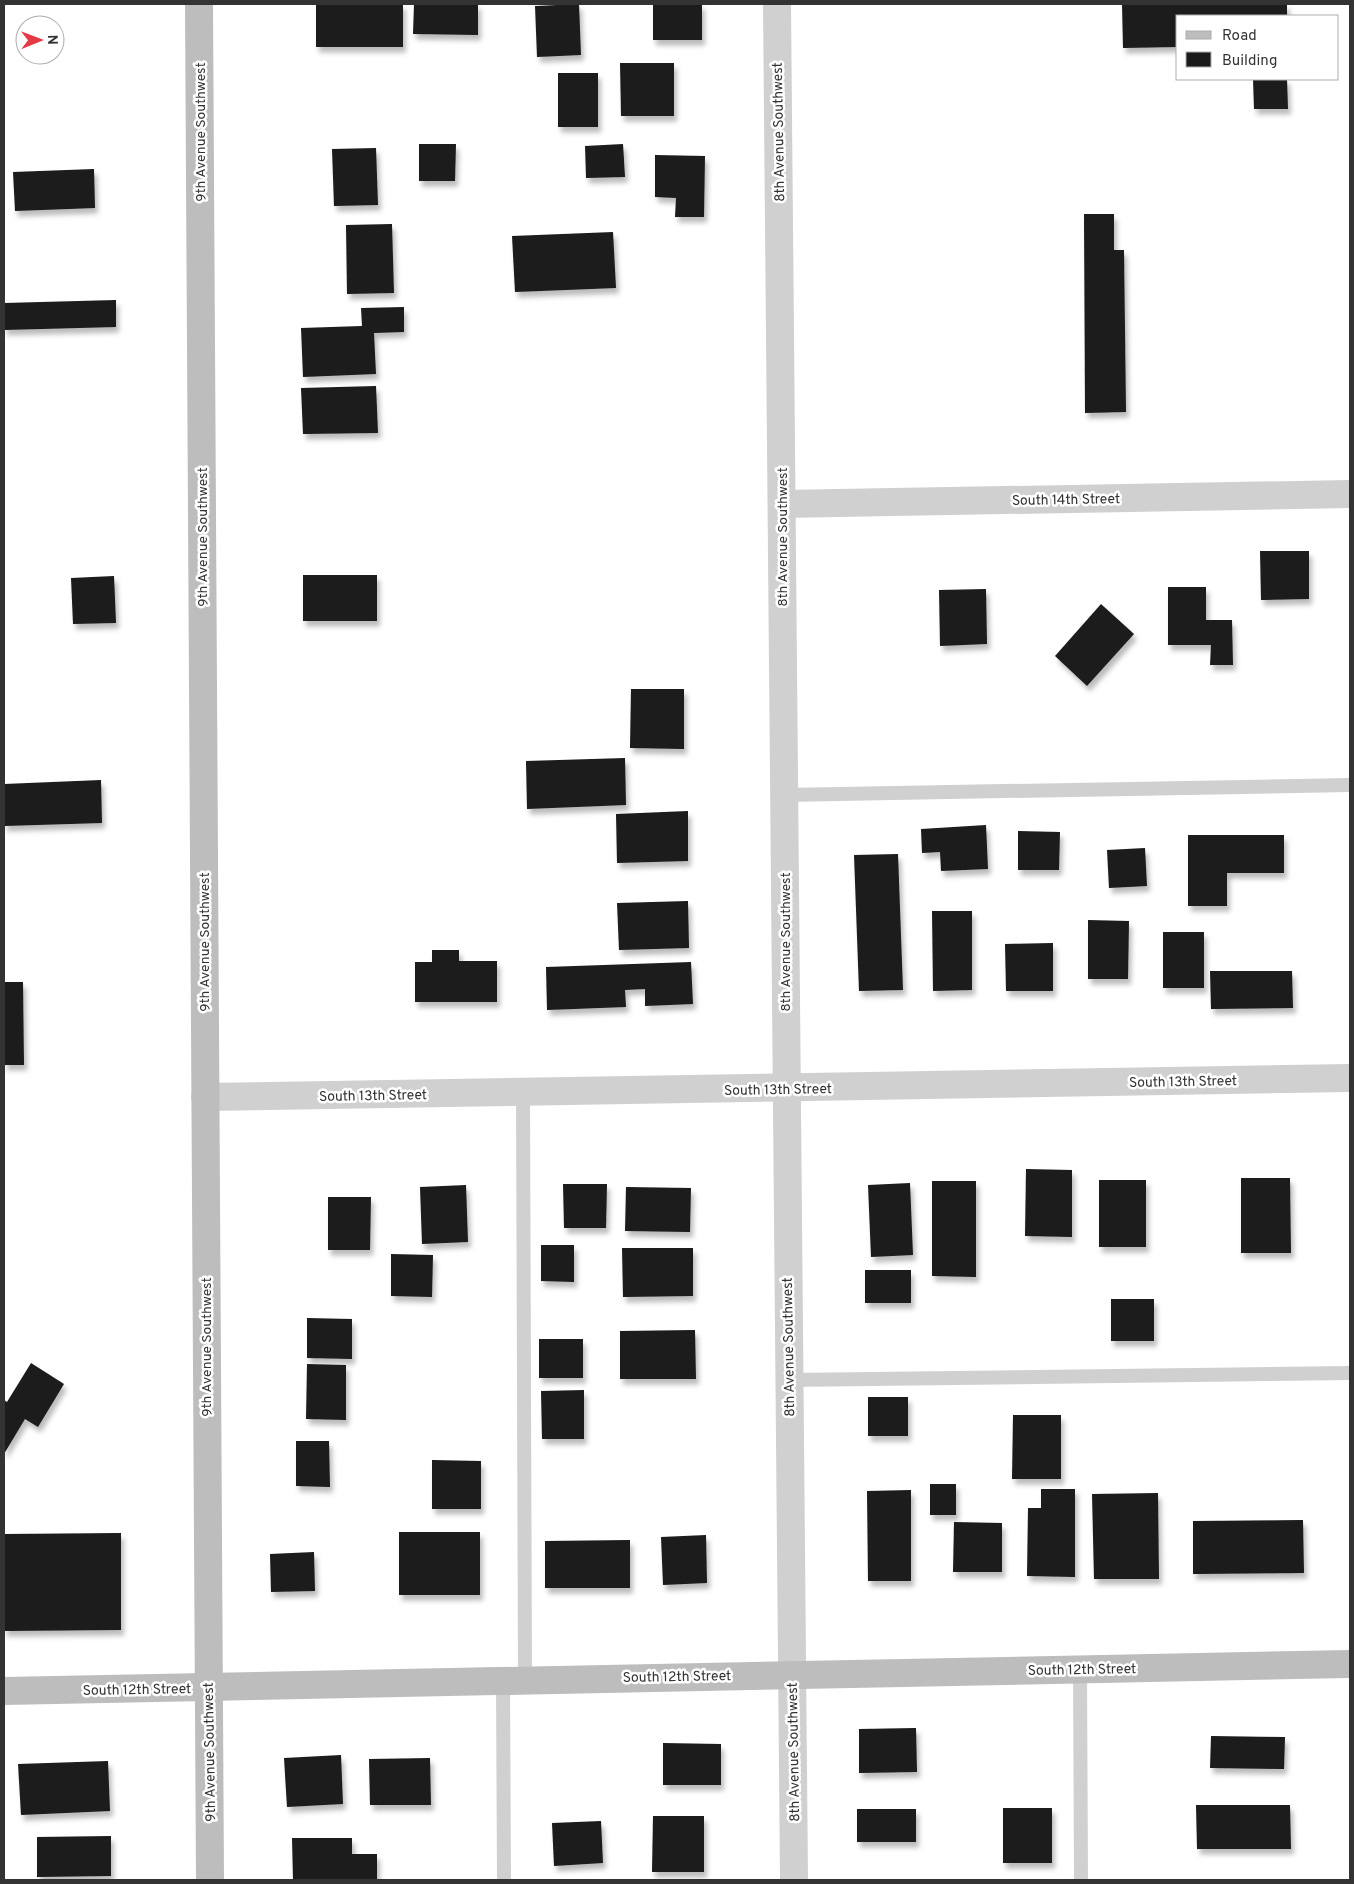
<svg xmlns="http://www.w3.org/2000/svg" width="1354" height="1884" font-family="Overpass,sans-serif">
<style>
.building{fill:#1a1a1a;filter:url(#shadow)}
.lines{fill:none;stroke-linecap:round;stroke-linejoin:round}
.lane{stroke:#d0d0d0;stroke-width:14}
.street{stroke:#d0d0d0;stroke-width:28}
.secondary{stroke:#bdbdbd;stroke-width:28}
.labels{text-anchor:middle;stroke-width:5;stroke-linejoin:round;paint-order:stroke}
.street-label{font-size:14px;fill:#333;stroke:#fff}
</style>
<defs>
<filter id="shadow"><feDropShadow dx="3" dy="5.5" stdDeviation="2.5" flood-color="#0004"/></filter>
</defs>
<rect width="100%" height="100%" fill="#fff"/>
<!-- building -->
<g class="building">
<rect x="316" y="4" width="87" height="43"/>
<path d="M414,4H478V35L413,34Z"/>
<path d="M579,4L581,55L537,57L535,6Z"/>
<rect x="653" y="4" width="49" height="36"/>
<path d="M1122,4H1287V16H1178V47L1123,48Z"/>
<path d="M620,63H674V116H621Z"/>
<rect x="558" y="73" width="40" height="54"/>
<path d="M1253,79H1287L1288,109H1254Z"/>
<path d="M419,144H456L455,181H419Z"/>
<path d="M623,144L625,177L586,178L585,146Z"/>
<path d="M376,148L378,205L334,206L332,149Z"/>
<path d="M655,155L705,156L704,217H675L676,198L655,197Z"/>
<path d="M94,169L95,208L15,211L13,172Z"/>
<path d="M1084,214H1114V250H1124L1126,412L1085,413Z"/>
<path d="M392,224L394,293L347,294L346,225Z"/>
<path d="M613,232L616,288L515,292L512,236Z"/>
<path d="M116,300V327L4,330V303Z"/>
<path d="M404,307V332L374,333L376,374L303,377L301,328L362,326L361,308Z"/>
<path d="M376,386L378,433L303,434L301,388Z"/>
<path d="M1260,551H1309V599L1261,600Z"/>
<rect x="303" y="575" width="74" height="46"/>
<path d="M114,576L116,623L73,624L71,578Z"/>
<path d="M1168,587H1206V620H1232L1233,665H1210L1211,645H1168Z"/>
<path d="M986,589L987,644L940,646L939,590Z"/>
<path d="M1101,604L1134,634L1087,686L1055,656Z"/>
<path d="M631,689H684V749L630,748Z"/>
<path d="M625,758L626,805L527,809L526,761Z"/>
<path d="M101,780L102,823L4,826V784Z"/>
<path d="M688,811V861L617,863L616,814Z"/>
<path d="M986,825L988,869L941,871L940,852L922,853L921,829Z"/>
<path d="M1018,831L1060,832L1059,870H1018Z"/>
<path d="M1188,835H1284V873H1227V906H1188Z"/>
<path d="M1145,848L1147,886L1109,888L1107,850Z"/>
<path d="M898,854L903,990L859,991L854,855Z"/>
<path d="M688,901L689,948L619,950L617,903Z"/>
<path d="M932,911H972V990L933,991Z"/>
<path d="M1088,920L1129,921L1128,979H1088Z"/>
<rect x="1163" y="932" width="41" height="56"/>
<path d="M1053,943V991H1006L1005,944Z"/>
<path d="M432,950H459V961H497V1002H415V962H432Z"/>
<path d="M691,962L693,1004L645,1006V989L625,990L626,1007L547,1010L546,967Z"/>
<path d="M1210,971H1292L1293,1008L1211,1009Z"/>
<path d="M4,982H23L24,1065H4Z"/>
<path d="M1026,1169L1072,1170V1237L1025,1236Z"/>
<path d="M1241,1178H1290L1291,1253H1241Z"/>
<rect x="1099" y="1180" width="47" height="67"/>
<path d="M932,1181H976V1277L932,1276Z"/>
<path d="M910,1183L913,1255L871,1257L868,1185Z"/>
<path d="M563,1184H607L606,1228H564Z"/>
<path d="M466,1185L468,1242L422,1244L420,1187Z"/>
<path d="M626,1187L691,1188L690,1232L625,1231Z"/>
<path d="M328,1197H371L370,1250H328Z"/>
<path d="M541,1245H574V1282L541,1281Z"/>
<path d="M622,1248H693V1296L623,1297Z"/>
<path d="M391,1254L433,1255L432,1297L391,1296Z"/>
<rect x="865" y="1270" width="46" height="33"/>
<rect x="1111" y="1299" width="43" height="42"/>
<path d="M307,1318L352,1319V1359L307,1358Z"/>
<path d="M695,1330L696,1379H620V1331Z"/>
<rect x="539" y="1339" width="44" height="39"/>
<path d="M31,1363L64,1384L38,1427L25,1419L4,1454V1400L7,1402Z"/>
<path d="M307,1364L346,1365V1420L306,1419Z"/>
<path d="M584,1390V1439H542L541,1391Z"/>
<rect x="868" y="1397" width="40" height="39"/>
<path d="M1013,1415H1061V1479H1012Z"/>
<path d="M296,1441H329L330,1487L296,1486Z"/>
<path d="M432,1460L481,1461V1509H432Z"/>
<rect x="930" y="1484" width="26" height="31"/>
<path d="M1041,1489H1075V1577L1027,1576L1028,1508H1041Z"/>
<path d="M911,1490V1581H868L867,1491Z"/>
<path d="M1158,1493L1159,1579H1094L1092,1494Z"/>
<path d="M1303,1520L1304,1573L1193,1574V1521Z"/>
<path d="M954,1522L1002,1523V1572H953Z"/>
<rect x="399" y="1532" width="81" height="63"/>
<path d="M121,1533V1630L4,1631V1534Z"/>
<path d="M706,1535L707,1583L663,1585L661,1537Z"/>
<path d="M630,1540V1588H545V1541Z"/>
<path d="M314,1552L315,1591L271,1592L270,1554Z"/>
<path d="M916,1728L917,1772L859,1773V1729Z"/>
<path d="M1211,1736L1285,1737L1284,1769L1210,1768Z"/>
<path d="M663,1743L721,1744V1785H663Z"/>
<path d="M341,1755L343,1804L287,1807L284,1758Z"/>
<path d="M430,1758L431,1805H370L369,1759Z"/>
<path d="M108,1761L110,1811L21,1815L18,1764Z"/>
<path d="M1196,1805H1290L1291,1849H1197Z"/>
<rect x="1003" y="1808" width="49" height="55"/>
<rect x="857" y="1809" width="59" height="33"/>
<path d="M653,1816H704V1872H652Z"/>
<path d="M601,1821L603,1863L554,1866L552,1823Z"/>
<path d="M111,1836V1876L37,1877V1837Z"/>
<path d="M292,1838H352V1854H377V1880H293Z"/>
</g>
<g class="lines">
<!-- lane -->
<g class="lane">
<path d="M784,795L1350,785"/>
<path d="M523,1092L525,1680"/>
<path d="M788,1380L1350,1373"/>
<path d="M1080,1669L1081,1880"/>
<path d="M503,1680L504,1880"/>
</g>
<!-- street -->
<g class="street">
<path d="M777,4L794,1880"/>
<path d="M782,504L1350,494"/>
<path d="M205,1097L1350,1078"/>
</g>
<!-- secondary -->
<g class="secondary">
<path d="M199,4L210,1880"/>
<path d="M4,1691L1350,1664"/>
</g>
</g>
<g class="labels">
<!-- street labels -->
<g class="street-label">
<text transform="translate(200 132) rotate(-90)" y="5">9th Avenue Southwest</text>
<text transform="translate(778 132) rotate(-91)" y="5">8th Avenue Southwest</text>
<text transform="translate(1066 499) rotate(-1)" y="5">South 14th Street</text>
<text transform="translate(202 537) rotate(-90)" y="5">9th Avenue Southwest</text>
<text transform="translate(782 537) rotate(-90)" y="5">8th Avenue Southwest</text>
<text transform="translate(204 942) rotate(-90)" y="5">9th Avenue Southwest</text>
<text transform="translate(785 942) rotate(-90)" y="5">8th Avenue Southwest</text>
<text transform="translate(1183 1081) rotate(-1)" y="5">South 13th Street</text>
<text transform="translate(778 1089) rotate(-1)" y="5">South 13th Street</text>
<text transform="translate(373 1095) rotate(-1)" y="5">South 13th Street</text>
<text transform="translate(206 1347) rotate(-90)" y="5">9th Avenue Southwest</text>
<text transform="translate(788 1347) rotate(-91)" y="5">8th Avenue Southwest</text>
<text transform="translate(1082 1669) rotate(-1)" y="5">South 12th Street</text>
<text transform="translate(677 1676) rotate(-1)" y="5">South 12th Street</text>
<text transform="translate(137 1689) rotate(-1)" y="5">South 12th Street</text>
<text transform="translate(209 1752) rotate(-91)" y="5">9th Avenue Southwest</text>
<text transform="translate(793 1752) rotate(-91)" y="5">8th Avenue Southwest</text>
</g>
</g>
<!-- border -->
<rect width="1354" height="1884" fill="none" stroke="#333333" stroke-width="10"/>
<!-- legend -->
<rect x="1176" y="15" width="162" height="65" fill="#ffffff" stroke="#adadad"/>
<rect x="1186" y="31" width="25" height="8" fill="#bdbdbd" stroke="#adadad"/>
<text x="1222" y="40" font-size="15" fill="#333333">Road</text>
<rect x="1186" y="52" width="25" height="15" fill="#1a1a1a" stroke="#adadad"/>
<text x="1222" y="65" font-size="15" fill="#333333">Building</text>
<!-- north arrow -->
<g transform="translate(40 40) rotate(89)"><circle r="24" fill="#ffffff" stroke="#adadad"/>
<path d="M0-4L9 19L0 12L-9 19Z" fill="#e63946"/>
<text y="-8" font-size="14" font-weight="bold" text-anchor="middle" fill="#333333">N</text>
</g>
</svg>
